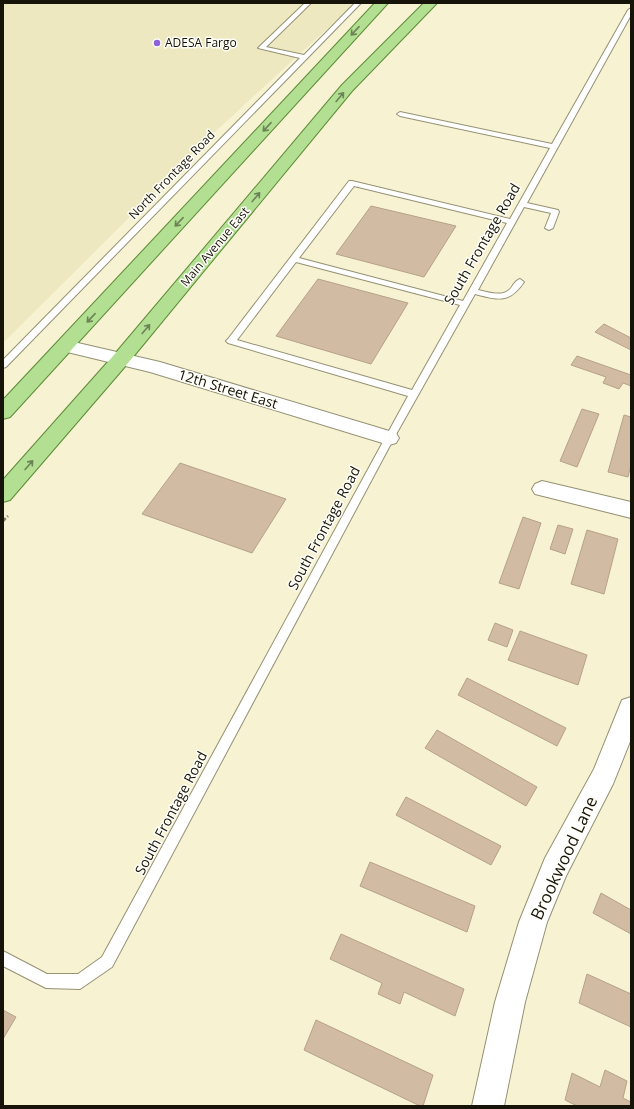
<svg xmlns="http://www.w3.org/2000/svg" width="634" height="1109" font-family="'Open Sans',sans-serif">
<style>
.built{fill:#ede8c0}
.building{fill:#d2bba3;stroke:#b7a189}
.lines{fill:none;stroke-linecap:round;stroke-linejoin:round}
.service-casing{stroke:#959174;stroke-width:2}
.minor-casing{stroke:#959174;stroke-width:2}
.primary-casing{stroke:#5c8a34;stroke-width:2}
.path{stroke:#84816c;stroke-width:2.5;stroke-dasharray:4 2;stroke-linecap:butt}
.service{fill:#fff;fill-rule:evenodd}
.minor{fill:#fff;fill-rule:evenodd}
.primary{fill:#b3df93;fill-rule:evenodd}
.oneway{stroke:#6c8455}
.poi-dot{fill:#8b61dc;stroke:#fffef8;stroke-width:1.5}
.labels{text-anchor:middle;stroke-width:3;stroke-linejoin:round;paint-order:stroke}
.far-poi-label{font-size:12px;fill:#161409;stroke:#fffef8;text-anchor:start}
.far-street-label{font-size:12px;fill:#161409;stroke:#fffef8}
.street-label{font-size:14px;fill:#161409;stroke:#fffef8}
.near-street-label{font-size:17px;fill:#161409;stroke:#fffef8}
</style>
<rect width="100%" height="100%" fill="#f6f2d2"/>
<!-- built -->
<path class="built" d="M3,3H355L217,130L3,343Z"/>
<!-- building -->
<g class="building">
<path d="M371,206L456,226L424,277L336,254Z"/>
<path d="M318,279L408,303L371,364L276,336Z"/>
<path d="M604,324L631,338V350L595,332Z"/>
<path d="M577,356L631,375V386L623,383L619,389L603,383L606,377L571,365Z"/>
<path d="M582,409L599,414L577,467L560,461Z"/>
<path d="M624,415L631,417V465L628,477L608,472Z"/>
<path d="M180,463L286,499L252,553L142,514Z"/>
<path d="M523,517L541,523L519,589L499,583Z"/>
<path d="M558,525L573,529L565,554L550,549Z"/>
<path d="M587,530L618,539L604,594L571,584Z"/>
<path d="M495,623L513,630L507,647L488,640Z"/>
<path d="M520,631L587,655L578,685L508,660Z"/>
<path d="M467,678L566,728L557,746L458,695Z"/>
<path d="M437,730L537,787L526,806L425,748Z"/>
<path d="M406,797L501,846L491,865L396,815Z"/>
<path d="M370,862L475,906L467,932L360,886Z"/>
<path d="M601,893L631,910V934L593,913Z"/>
<path d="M341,934L464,989L455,1016L404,992L400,1004L378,994L382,983L330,959Z"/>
<path d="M587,974L631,994V1027L579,1003Z"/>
<path d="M3,1010L16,1017L3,1039Z"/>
<path d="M316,1020L433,1075L423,1106H420L304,1050Z"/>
<path d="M605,1070L627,1081L623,1098L631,1102V1106H577L565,1100L572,1073L600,1087Z"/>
</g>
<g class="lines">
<!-- service casing -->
<g class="service-casing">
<g id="service">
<path d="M305,3H311L266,47L304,55L355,3H361L6,367L3,368V360L300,58L258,48Z"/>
<path d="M631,8V15L527,203L558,210L559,212L553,228L549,230L545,228L551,213L524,207L478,290C488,292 503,298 511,288C514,284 515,281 520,279L524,282C509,304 498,300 475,294L394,438L112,967L80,989L46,988L3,966V951L47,974H78L102,957L408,396L228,343L226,341L228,339L349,181H352L510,219L550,148L400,116L397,114L400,112L552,144L628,10ZM354,186L507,223L463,301L299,258ZM296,262L460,305L412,390L237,340Z"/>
</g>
</g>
<!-- minor casing -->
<g class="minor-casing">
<g id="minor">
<path d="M65,340L160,362L396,433L399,438L396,443L389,445L150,372L59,350L56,346L59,342Z"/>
<path d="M542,481L631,502V518L535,494L532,489L535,484Z"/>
<path d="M631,697V739L613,784L566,876L547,922L525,1002L504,1106H472L495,1002L519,922L545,858L594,769L622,700Z"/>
</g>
</g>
<!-- primary casing -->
<g class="primary-casing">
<g id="primary">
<path d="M375,3H388L10,417L3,419V400Z"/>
<path d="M424,3H437L352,91L128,363L10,500L3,502V480L114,355L342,85Z"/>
</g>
</g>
<!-- path -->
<path class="path" d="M3,521L8,516"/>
<!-- service -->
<use href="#service" class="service"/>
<!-- minor -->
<use href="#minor" class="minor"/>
<!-- primary -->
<use href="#primary" class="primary"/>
</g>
<!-- one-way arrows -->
<defs><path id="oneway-shaft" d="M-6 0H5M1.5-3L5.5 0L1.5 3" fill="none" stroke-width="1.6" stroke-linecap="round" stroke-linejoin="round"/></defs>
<g class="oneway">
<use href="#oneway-shaft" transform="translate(355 31) rotate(133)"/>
<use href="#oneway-shaft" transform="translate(340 97) rotate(-50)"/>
<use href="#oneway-shaft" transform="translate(267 127) rotate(133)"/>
<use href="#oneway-shaft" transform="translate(256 197) rotate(-50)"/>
<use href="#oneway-shaft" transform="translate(179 222) rotate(133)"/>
<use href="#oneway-shaft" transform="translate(91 318) rotate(133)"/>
<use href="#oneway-shaft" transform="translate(146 329) rotate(-50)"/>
<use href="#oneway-shaft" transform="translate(29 465) rotate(-49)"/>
</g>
<!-- markers -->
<circle class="poi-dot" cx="157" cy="43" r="4"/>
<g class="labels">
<!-- far-poi labels -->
<g class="far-poi-label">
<text x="165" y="47">ADESA Fargo</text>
</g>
<!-- far-street labels -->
<g class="far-street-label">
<text transform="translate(172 175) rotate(-46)" y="4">North Frontage Road</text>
<text transform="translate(215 247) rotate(-50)" y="4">Main Avenue East</text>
</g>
<!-- street labels -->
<g class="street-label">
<text transform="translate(482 244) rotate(-60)" y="5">South Frontage Road</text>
<text transform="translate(228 389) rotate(17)" y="5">12th Street East</text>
<text transform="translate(324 528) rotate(-62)" y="5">South Frontage Road</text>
<text transform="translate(171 813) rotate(-62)" y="5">South Frontage Road</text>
</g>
<!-- near-street labels -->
<g class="near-street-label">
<text transform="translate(564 858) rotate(-65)" y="6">Brookwood Lane</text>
</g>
</g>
<!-- border -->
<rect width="634" height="1109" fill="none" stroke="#161409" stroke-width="8"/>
</svg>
